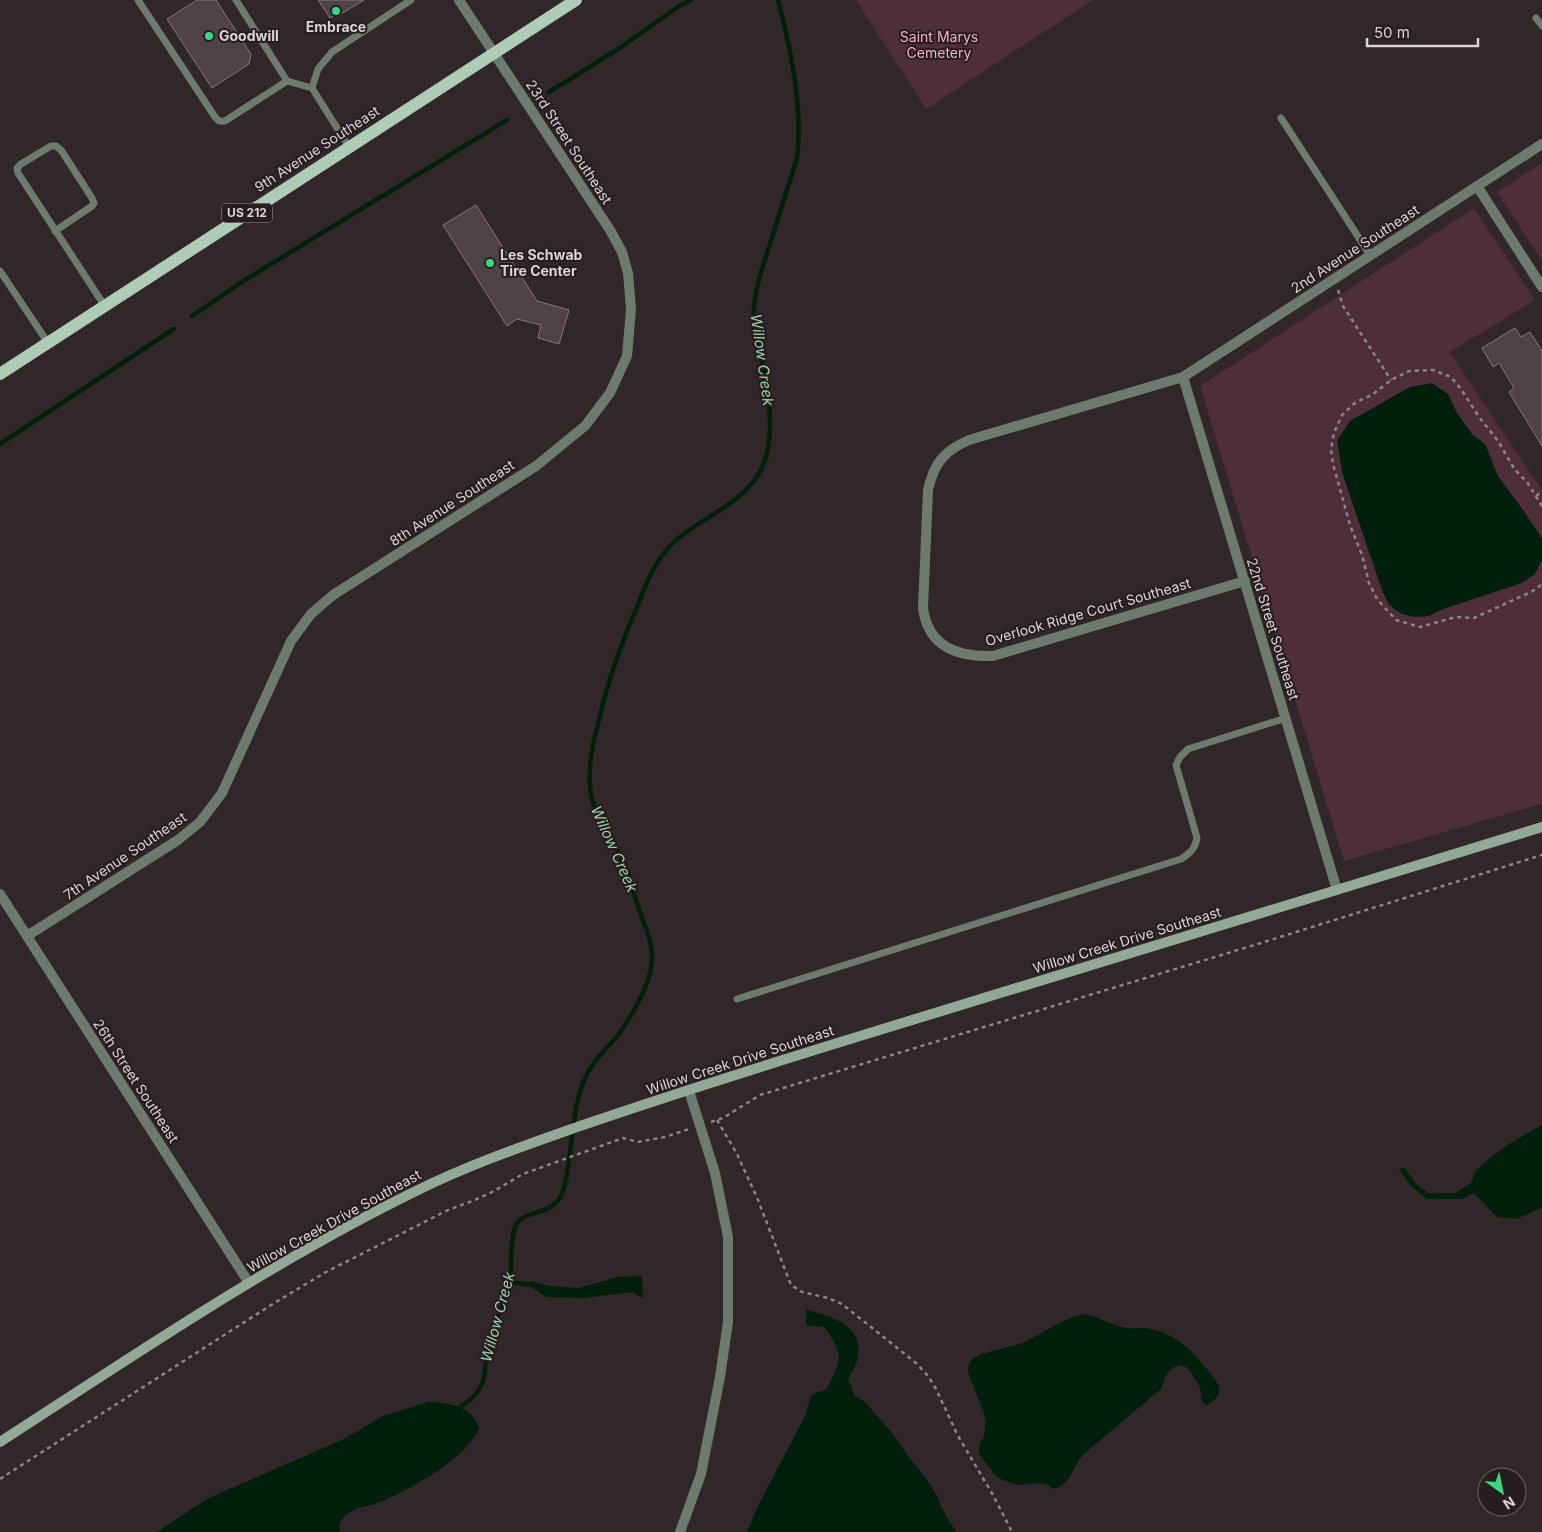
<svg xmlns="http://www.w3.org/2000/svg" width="1542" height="1532" font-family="Inter,sans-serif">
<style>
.green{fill:#4e2e39}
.water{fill:#011f0d}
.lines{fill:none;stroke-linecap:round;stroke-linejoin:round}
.stream{stroke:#011f0d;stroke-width:4.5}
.building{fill:#4f4246;stroke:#84767a}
.path{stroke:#8e8487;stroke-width:2.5;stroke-dasharray:4 4;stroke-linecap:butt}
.lane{stroke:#6c7a70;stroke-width:7}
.street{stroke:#6c7a70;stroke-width:10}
.secondary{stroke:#92a998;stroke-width:10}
.primary{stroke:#afccb7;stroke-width:12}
.poi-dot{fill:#39d87f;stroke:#271c20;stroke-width:2}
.labels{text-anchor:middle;stroke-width:4;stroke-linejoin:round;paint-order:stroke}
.shield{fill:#271c20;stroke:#a69da0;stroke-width:1}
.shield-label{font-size:12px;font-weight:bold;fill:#dcd4d7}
.poi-label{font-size:14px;font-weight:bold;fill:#dcd4d7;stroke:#271c20;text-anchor:start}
.park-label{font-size:14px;fill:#f4b1c6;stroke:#271c20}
.street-label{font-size:14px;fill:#dcd4d7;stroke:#271c20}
.water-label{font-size:15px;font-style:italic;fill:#9bd4ac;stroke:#271c20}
</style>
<rect width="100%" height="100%" fill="#312629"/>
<!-- green -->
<g class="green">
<path d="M856,0H1093L926,109Z"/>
<path d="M1542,163V261L1497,192Z"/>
<path d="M1474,208L1535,300L1450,352L1542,490V804L1344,861L1200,386Z"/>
</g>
<!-- water -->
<g class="water">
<path d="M1432,383L1448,394L1457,413L1472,434L1485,444L1498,476L1523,510L1542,538V560L1535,574L1522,583L1443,609L1429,616L1414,617L1402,614L1389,605L1382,590L1342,472L1337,440L1350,421L1410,387Z"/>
<path d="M1542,1125V1208L1516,1219L1497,1217L1474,1193L1462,1199H1427L1411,1186L1399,1169L1405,1168L1416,1184L1429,1193H1455L1471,1183L1476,1170L1490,1158L1507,1145Z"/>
<path d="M642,1276L643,1298L632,1292L583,1298L546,1297L527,1284L531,1281L550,1286L578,1288L618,1277Z"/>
<path d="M806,1309C832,1318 867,1325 857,1361C855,1367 851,1373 848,1379L855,1396L864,1401L893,1434L906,1453L930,1484L939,1500L941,1507L956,1532H747L758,1506L805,1416L811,1396L817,1392L826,1390C842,1359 845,1356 824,1327L806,1325Z"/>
<path d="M1085,1314C1101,1317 1108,1324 1122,1327C1129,1329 1134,1328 1141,1328C1149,1328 1157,1330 1164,1333C1170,1336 1179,1340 1184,1345C1191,1350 1217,1379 1219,1387C1221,1395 1213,1402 1207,1405L1202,1402L1200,1387L1189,1370L1186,1367L1180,1365L1174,1367L1167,1373L1161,1389L1086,1452C1083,1455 1080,1458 1078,1462C1071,1473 1068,1486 1053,1489L1047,1484L1039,1483L1018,1485L1003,1480L996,1476L985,1462L979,1453V1445L984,1436L986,1422L984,1413L968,1372C968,1366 969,1362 974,1358C989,1349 1006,1349 1022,1343C1045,1333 1059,1319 1085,1314Z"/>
<path d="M428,1402C449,1403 473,1406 479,1429C462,1462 412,1488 378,1503C369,1506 357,1507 349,1513C342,1517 338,1524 340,1532H157L209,1498L344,1439L383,1416Z"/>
</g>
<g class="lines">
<!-- stream -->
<g class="stream">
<path d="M549,92L620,48L679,6L691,0"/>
<path d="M192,316L240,283L507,120"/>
<path d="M0,444L174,329"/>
<path d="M510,1282L531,1285"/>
<path d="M455,1411C465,1404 477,1396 482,1384C486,1375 485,1362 487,1352C488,1346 490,1340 491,1334C497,1315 508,1299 510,1280C512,1266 510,1233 517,1223C525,1211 549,1215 560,1198C566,1186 567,1174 569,1161C573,1132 574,1100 587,1074C595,1058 609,1047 619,1034C632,1015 652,982 652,958C653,942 644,925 639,909C633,893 630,876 623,861C610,834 593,817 590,786C588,762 594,739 600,716C608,679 622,642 637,607C645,586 654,563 670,546C697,518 746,504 762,468C774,442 770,401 765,373C761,355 754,337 754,317C753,304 756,292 759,279L797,158C803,107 791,50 778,0"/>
</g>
</g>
<!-- building -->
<g class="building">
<path d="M197,0H216L251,54L249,64L212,88L167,19Z"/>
<path d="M318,0H364L336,17L335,15L330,18Z"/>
<path d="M476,205L537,301L569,310L559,344L538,338L541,325L517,319L507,326L443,225Z"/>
<path d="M1515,328L1521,337L1530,332L1542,351V446L1509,392L1514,388L1499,363L1493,367L1482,348Z"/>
</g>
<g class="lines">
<!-- path -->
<g class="path">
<path d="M1338,290L1343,306L1391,380"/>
<path d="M1536,496L1542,491"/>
<path d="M1542,506L1527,482L1515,470L1498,441L1479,417L1461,389L1451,377L1433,370L1409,371L1391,380L1372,395L1356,402L1342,415L1334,433L1331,449L1333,464L1350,525L1362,555L1369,583L1377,599L1396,620L1420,627L1456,617L1474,618L1533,591L1542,584"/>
<path d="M717,1120L737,1154L758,1200L791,1285L802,1292L828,1298L842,1304L916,1363L928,1376L936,1389L958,1436L993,1495L1012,1532"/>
<path d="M711,1122L723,1118L760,1095L1261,943L1542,855"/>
<path d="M0,1479L271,1305L326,1272L448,1210L475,1200L494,1191L523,1174L623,1138L638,1142L665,1137L689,1129"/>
</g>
<!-- lane -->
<g class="lane">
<path d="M138,0L215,117L219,121H225L287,81"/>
<path d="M236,0L287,81L312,88"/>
<path d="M1536,18L1542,26"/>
<path d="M1281,118L1370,255"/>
<path d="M349,147L312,88L318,69L332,52L411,0"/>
<path d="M55,231L92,206L94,203L92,198L61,150L56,146H51L21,164L17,168L18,173L104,305"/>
<path d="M0,271L48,343"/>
<path d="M737,999L1181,859C1190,853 1195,849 1197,838L1176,765L1180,757L1188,749L1286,718"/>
</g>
<!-- street -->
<g class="street">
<path d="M1477,186L1542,287"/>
<path d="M1183,377L1337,890"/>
<path d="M1245,581L993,656C958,657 928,647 923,608L928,490C934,463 944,451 969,440L1183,377L1542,144"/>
<path d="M0,894L249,1283"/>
<path d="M27,936L178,840L200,822L222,793L291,641L311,614L333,595L536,466L585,426L610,393L627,356L631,309L628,273L622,252L610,230L459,0"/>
<path d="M680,1532L701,1474L720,1377L728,1322V1237L715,1173L689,1091"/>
</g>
<!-- secondary -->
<path class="secondary" d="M0,1442C136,1354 271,1262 416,1191C468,1165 526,1145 580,1126C673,1094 766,1065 860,1036C1087,966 1315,897 1542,827"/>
<!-- primary -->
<path class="primary" d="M0,374L576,0"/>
</g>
<!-- markers -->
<g class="poi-dot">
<circle cx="336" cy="11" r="5"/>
<circle cx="209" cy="36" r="5"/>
<circle cx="490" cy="263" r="5"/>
</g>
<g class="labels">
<!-- shield labels -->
<rect class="shield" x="222" y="203.5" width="50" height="19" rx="4"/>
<g class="shield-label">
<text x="247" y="217">US 212</text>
</g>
<!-- poi labels -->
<g class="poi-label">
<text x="336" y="32" text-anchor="middle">Embrace</text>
<text x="219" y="41">Goodwill</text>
<text x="500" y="260">Les Schwab<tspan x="500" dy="16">Tire Center</tspan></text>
</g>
<!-- park labels -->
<g class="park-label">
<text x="939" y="42">Saint Marys<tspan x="939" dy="16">Cemetery</tspan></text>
</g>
<!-- street labels -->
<g class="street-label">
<text transform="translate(569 142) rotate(57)" y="5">23rd Street Southeast</text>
<text transform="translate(317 149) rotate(-33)" y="5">9th Avenue Southeast</text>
<text transform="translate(1355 249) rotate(-33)" y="5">2nd Avenue Southeast</text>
<text transform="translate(452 503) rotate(-33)" y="5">8th Avenue Southeast</text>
<text transform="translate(1088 612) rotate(-16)" y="5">Overlook Ridge Court Southeast</text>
<text transform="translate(1273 629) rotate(73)" y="5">22nd Street Southeast</text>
<text transform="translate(125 856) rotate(-34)" y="5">7th Avenue Southeast</text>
<text transform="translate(1127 940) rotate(-17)" y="5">Willow Creek Drive Southeast</text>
<text transform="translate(740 1060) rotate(-18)" y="5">Willow Creek Drive Southeast</text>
<text transform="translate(136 1081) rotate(57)" y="5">26th Street Southeast</text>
<text transform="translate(334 1221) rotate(-29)" y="5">Willow Creek Drive Southeast</text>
</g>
<!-- water labels -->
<g class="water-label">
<text transform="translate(762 360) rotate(82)" y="5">Willow Creek</text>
<text transform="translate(614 849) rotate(66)" y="5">Willow Creek</text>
<text transform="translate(498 1317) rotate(-75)" y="5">Willow Creek</text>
</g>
</g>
<!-- north arrow -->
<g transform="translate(1502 1492) rotate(147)"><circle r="24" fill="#271c20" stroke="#6f6669"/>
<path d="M0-4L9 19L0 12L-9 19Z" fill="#39d87f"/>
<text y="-8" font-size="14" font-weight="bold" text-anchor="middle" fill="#dcd4d7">N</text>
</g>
<!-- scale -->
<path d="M1367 38v8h111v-8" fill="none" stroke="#dcd4d7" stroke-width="2.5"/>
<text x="1374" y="38" font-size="15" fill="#dcd4d7" stroke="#271c20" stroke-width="4" paint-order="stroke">50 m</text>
</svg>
